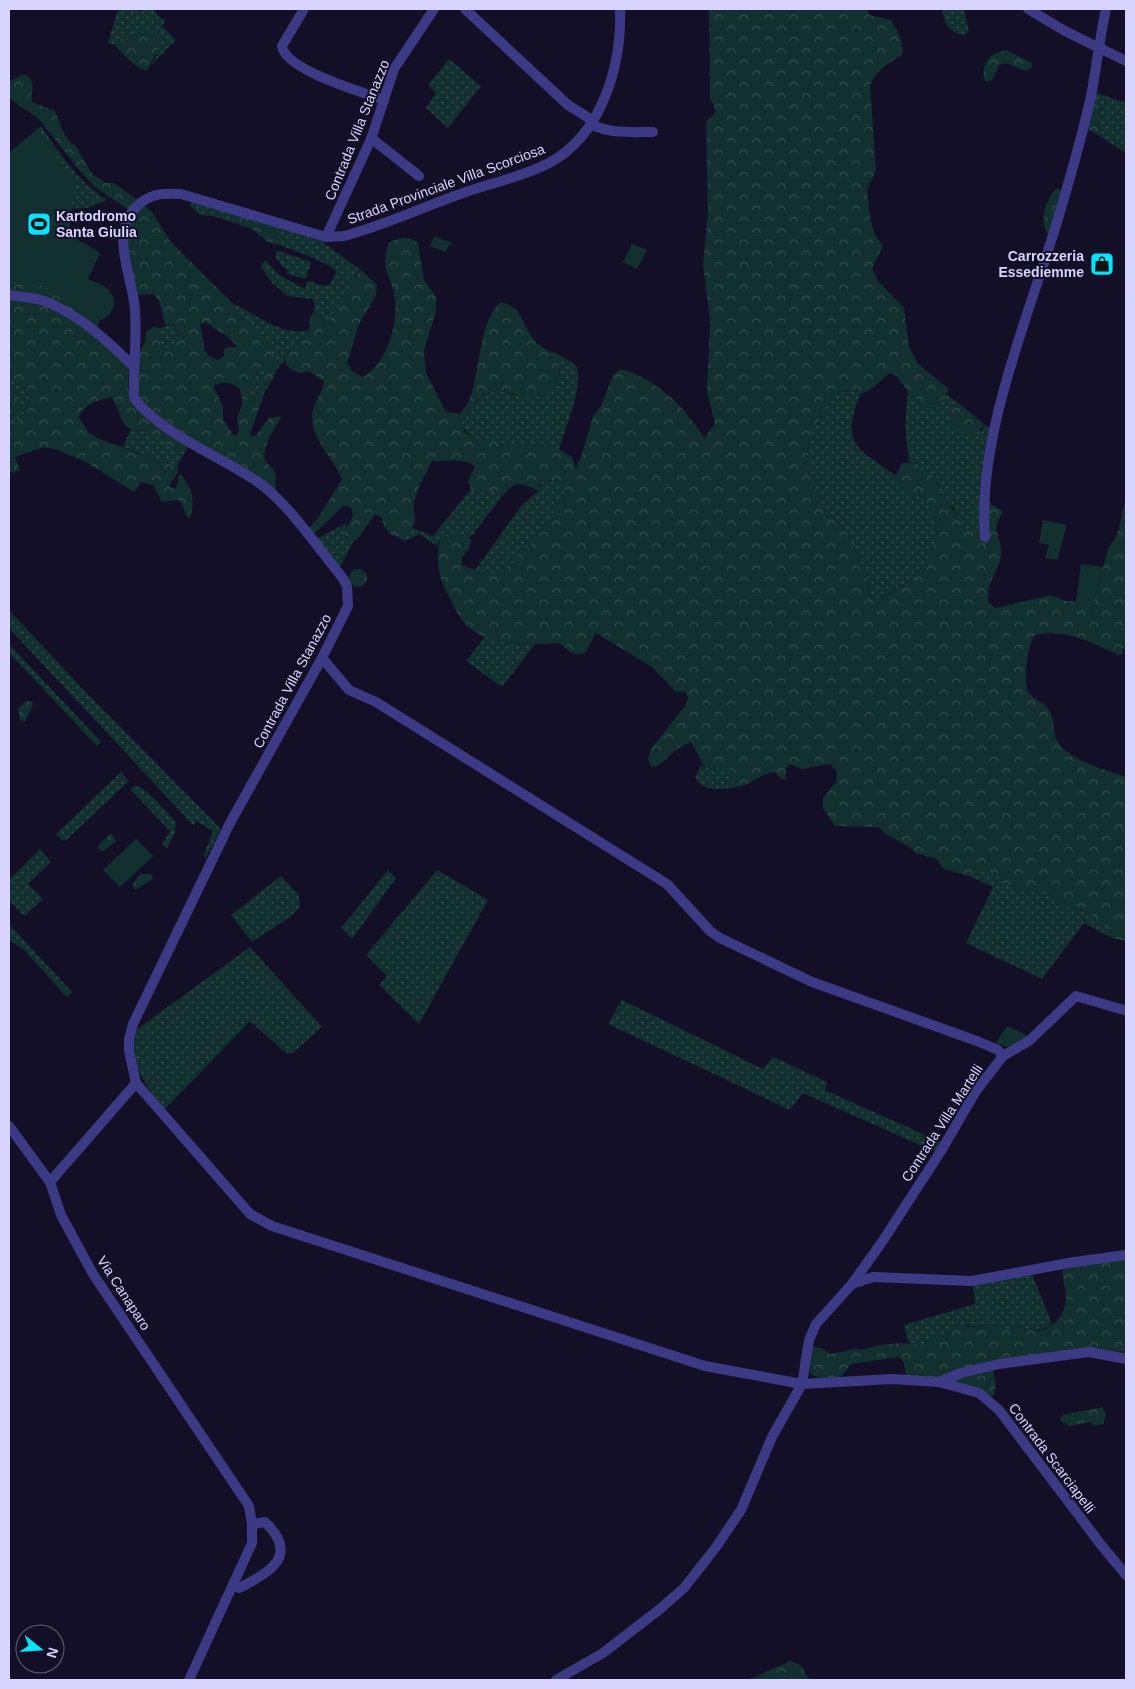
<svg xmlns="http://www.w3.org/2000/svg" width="1135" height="1689" font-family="Helvetica,sans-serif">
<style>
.grass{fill:url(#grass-dots)}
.forest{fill:url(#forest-crowns);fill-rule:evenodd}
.garden{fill:#12302f}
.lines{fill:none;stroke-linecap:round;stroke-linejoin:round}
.minor{stroke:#3d3a85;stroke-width:10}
.labels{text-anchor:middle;stroke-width:4;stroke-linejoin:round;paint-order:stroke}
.street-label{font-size:14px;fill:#d9d4ff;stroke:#130f26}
.poi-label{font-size:14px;font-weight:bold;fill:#d9d4ff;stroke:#130f26;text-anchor:start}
</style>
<defs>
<pattern id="grass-dots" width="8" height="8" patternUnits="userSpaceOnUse" patternTransform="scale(1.25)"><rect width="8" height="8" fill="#12302f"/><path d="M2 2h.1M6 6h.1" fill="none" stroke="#344d4e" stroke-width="1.8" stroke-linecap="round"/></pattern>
<pattern id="forest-crowns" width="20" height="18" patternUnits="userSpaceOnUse" patternTransform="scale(1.25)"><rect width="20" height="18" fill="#12302f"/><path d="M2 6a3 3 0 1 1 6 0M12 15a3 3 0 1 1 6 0" fill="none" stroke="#344d4e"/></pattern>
</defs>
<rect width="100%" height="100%" fill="#130f26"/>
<!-- grass -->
<g class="grass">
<path d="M120,9H137L141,12L144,9H153L160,18L166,20L162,26L176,40L151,65L157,55L147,32L116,40L115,45L108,43L116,15Z"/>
<path d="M943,9H964L969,31L965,35C951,35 942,22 943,9Z"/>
<path d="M449,59L481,86L448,128L426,108L436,93L428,85Z"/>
<path d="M1094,92L1126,103V153L1101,137L1098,119L1101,109L1093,97Z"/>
<path d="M41,126C59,153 79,182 107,200L87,208L65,209L36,130Z"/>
<path d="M192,202L235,214V223L213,216L200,215L189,205Z"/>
<path d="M273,226L321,241L361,270L356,274L345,300L335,310L328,323L313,314L315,308L313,299L288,296L273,284L261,267L265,260L279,275L305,289L306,283L309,281L324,286L330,284L336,272C331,263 293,250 282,246Z"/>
<path d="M276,250L311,262L306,279L287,274L288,269L284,268L276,258Z"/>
<path d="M232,303C254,313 283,338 309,330L301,346L285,354L284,361L278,368L262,335L236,314Z"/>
<path d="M175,324L178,328L177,342L165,350L160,348V328Z"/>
<path d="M558,354L576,365C584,388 565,427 559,450C549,443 536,448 525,447C505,447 471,443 461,425C468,407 484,386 507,392C509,393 511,395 514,395C525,397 542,390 552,388L560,375Z"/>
<path d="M263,368H268V372L263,375V384L269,385L264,394L258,392L237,418L243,402L248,399C253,387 252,375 263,368Z"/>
<path d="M9,375L31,396L23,415L9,429V418L18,409L13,391L9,390Z"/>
<path d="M848,390L860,394C840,448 858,447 896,476L898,487L924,498C928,505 934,514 936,522C944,556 904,590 875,599L870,592L867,573L846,532L820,501L807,468L811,434L832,397Z"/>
<path d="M908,392L927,408L939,407L946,394L961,405L953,409L963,433L968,435L982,431L984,424L992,431L981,523L974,534L965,529L956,517L954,508L945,501L938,484L919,464L909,461L905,425Z"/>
<path d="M131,429C138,432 145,430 150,432C163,438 171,452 185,452L177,467L123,447Z"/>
<path d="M547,479L557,483L568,492L529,547C514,556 510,575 490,575L485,569H476L522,505L538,491L540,482Z"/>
<path d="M471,489L472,492L493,491L500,499L470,538L467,535L441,537L437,546L420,534L405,541L398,537L404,535L413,528L433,536Z"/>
<path d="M347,523L344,533L347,540H354L340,567L316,539Z"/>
<path d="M9,610L82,688L221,829L205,859L204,855L213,831L196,821L194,826L9,628Z"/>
<path d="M486,636L511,643L535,644L502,687L466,661Z"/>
<path d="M9,644L101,742L97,746L9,653Z"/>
<path d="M701,765L706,770L725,766L731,771V781L737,787C722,789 703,793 695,777Z"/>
<path d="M121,772L129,781L64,842L56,834Z"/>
<path d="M135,786C146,786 167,813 176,822L175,833L167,848L162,844L170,831L130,789Z"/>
<path d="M40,849L51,862L28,884L43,899L26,915H23L9,900V880Z"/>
<path d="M388,870L396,878L352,939L341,928Z"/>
<path d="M437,870L488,900L419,1024L379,985L387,976L366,955Z"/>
<path d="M985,870L1001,875L1003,882L1025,892L1039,891L1047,894L1067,906L1091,914L1098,925L1110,928L1112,938L1084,923L1042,979L966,943L993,887L969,876H976Z"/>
<path d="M281,876L299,895L300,907L290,917L252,942L231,915Z"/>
<path d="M9,924L72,992L67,997L23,949L9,940Z"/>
<path d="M250,947L322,1027L294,1052L287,1054L250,1021L165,1109C144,1084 129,1065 136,1030Z"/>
<path d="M622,1000L763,1069L773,1057L827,1082L825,1090L943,1143L938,1153L803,1093L790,1110L608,1024Z"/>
<path d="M1032,1274L1052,1324C1039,1333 1031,1330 1017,1326L1007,1331C984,1317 985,1330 967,1325L925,1345L909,1343L904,1325L975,1304L973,1284Z"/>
</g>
<!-- forest -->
<g class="forest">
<path d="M709,9H867L869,15L891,20C898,31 904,41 902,55C889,62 875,71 870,86L876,171L867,190L870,218L875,235L883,246L872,268L878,281L904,308L909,347L918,364L949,389L939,407L927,408L908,392L897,376L890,373L870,390L860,394L848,390L832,397L811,434L807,468L820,501L846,532L867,573L870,592L876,599C904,590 943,556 936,522C934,514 928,506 924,498L897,487L896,476L901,464C936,452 947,520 974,533L981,523L988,497L992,505L1003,511C990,533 1000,531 1001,551C1002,570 984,582 989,603L995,608L1051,595L1065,601H1076L1090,615L1108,549L1117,535L1126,498V650L1122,648L1123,653L1119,655C1091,643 1067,628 1035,635C1028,643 1022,684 1029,693C1037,703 1045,700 1051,714C1055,724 1052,737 1061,746C1077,763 1105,769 1126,777V941L1112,938L1110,928L1098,925L1091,914L1067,906L1047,894L1039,891L1025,892L1003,882L1001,875L985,870L976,876H969L944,869L936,859L916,853L911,848L887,835L878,827L835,826L823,808V798L836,782L837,772L830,764L801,769L790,764L786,768V779H781L775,772C760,773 752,785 737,787L731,781V771L726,766L706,770L692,743C678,744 668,759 656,767L651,766L648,759L651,749L685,706L688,698L685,691L676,692L652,667L596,633L585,653C571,656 569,650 559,643C529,645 482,647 462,620C455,611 452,601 447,593C438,577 435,554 441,537C452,533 463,530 471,540L469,549L462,557V565L471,569H485L490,574C510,574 514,556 529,547L568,492L554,481L542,480L538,485L539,491C518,481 514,481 500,499L493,491L472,492L468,481L475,466C463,457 447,462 432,461C425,475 417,488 414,504C413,511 417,520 413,527C403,545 384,536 382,518L375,514L357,540L347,541L344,532L353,516L351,507L343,506L316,532L311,534L307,530L318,518L342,479C334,459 312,440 312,417C312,403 323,394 324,381L309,371L300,373C290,370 283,366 285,354L301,346L309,330L310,317L313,314L328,323L335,310L345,300L352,280L361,270L377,285L376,296L359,324L347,363L352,371L363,377C387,363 398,325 395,298C391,275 379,269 389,243C400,237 408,235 418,243L424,280L436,297V312L424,350L426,373L446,412L460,414C463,409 467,405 469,401C480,375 479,318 501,302C523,306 523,329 537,343C542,348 551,352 558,354L560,375C556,382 552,390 545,394C531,401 521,396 507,392C484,385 468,407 461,425L465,433L477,438L524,447L554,446L572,457L576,469L581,457L593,416L601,406L613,375L620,369C656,378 685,407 704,438L715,424L707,392L710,319L703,265L708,213L706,123L716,111L710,98Z"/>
<path d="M147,32H157L159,48L147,71C138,70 120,52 115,45L116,40Z"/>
<path d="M1006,50L1032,63L1031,68L1026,71L1006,63L999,65L993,79L987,82L984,80C981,63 990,53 1006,50Z"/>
<path d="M23,74C39,81 30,90 32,102L55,111C60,122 64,140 75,145L92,174L105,183H114L136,199L140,197L128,209L96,188L80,171L39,119L9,98V82Z"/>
<path d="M1093,97L1101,104L1098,124L1101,137L1086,128Z"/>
<path d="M1057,188L1069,196L1049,236C1038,221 1045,200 1057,188Z"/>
<path d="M144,205L152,212L170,241L232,303C238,323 248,319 261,333C269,342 274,357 278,368L269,385L261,382L260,378L268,372L267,368H263C251,375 254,388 248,399L243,402L239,388C231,383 225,381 215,385L214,388L223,406V419L233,435L236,436L239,431L237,418L258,392L264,394L250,434L251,437L257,434L269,418L282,416C274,430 262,445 265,461C283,479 273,472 276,493L148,411L139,402L138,354L145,342L146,333L153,327L160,328V348L165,350C174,344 184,335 175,324L165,325L159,301L154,294L135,295C130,261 116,232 144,205ZM205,322L228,337L238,347H227L224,350V356L218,360L209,356L205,351L200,324Z"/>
<path d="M235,214L273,226L282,246L268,242L252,229L235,223Z"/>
<path d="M9,269L40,277L99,321L98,326L93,329L73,314L9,294Z"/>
<path d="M9,296L44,301L72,316L129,363L128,388L132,402L190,443L185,452C171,452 162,439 151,433C143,428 133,433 125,425C118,417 119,405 111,397C98,401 84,403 79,417L88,432L99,439L177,467L178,472L169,486L171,488H176L180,474C192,488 196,500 190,518L187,517L182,504L178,500L162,502L153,485L141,482L134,492L86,462L58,450L44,447L15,457L20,470L14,473L9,471V429L23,415L31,396L9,375Z"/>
<path d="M9,390H13L20,399L18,409L9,418Z"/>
<path d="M961,405L984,424L977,436C963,436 952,429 949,415L953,409Z"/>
<circle cx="358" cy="578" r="9"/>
<path d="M26,701L32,702L33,705L25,722L20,720L18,709Z"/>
<path d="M111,833L116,841L104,851L99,850L98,846Z"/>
<path d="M140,874H151L153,879L135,890L132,885Z"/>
<path d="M1126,1258V1357L1111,1355L992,1364L996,1384L994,1395L988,1397L906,1376L904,1363L899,1357L851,1364L840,1378C828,1380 819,1380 810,1373L811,1346L822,1348L830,1354L855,1349L862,1350L879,1345L901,1343L925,1345L931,1339L950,1334C955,1322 963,1327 973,1327C992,1327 985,1318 1007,1330L1017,1326C1025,1328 1032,1332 1040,1330C1055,1328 1066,1312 1066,1298C1066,1288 1062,1280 1063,1270L1070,1267Z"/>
<path d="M1103,1407L1106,1415L1103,1424L1095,1426L1090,1422L1069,1426L1060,1420L1062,1415Z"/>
<path d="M790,1661L801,1665L808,1678L818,1680H742L753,1678Z"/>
</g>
<!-- garden -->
<g class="garden">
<path d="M36,130L74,179L70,229L72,236L100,253L88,279C94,282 104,285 109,290C122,306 107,323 90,322L46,287L9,277V153Z"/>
<path d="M434,236L452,243V246L449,245L446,252L430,246Z"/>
<path d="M632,244L647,250L637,269L623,262Z"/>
<path d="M1043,520L1067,525L1057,560L1045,558L1049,545L1039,543Z"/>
<path d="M1081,564L1103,567L1090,616L1076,601Z"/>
<path d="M136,839L153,856L120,887L103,870Z"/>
<path d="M1007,1026L1029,1036L1010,1048L996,1043Z"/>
</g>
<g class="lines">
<!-- minor -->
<g class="minor">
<path d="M304,9L282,46C285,70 362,92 384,100"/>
<path d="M465,9L568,105L592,120"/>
<path d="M620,9C622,65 602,135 549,163C522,177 491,183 463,193C423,207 385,225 344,236L326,237L181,194C163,193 150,193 136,207C109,235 133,277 135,310C137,340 133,369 134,398C160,433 221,457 258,482C288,503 318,548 342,577L347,586L348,606L322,658L230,823L133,1024L129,1039V1051L136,1083L250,1214L272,1226L705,1366L802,1384L892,1379L939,1382L961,1373L999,1364L1089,1352L1126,1359"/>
<path d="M1028,9L1065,31L1126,61"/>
<path d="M590,124C610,134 630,132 653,132"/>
<path d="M371,138L419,176"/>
<path d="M326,237L371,139L394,69L434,9"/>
<path d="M9,295C21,297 36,297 47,302C81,316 109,342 134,367"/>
<path d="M985,537C977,436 1028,318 1057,222C1070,178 1083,135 1092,91C1097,63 1100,36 1106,9"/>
<path d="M322,658L349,690L376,702L667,884L710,931L720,938L812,982L977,1041L998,1050L1003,1056"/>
<path d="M136,1083L50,1182L61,1215L93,1274L249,1506L252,1524V1543L189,1680"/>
<path d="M9,1126L50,1182"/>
<path d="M852,1284L873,1277L972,1281L1074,1262L1126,1255"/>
<path d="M939,1382L979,1393L999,1410L1102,1546L1126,1575"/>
<path d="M233,1585L239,1588C270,1573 300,1555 265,1522L252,1524"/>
<path d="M556,1680L603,1653L660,1609L684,1588L716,1547L741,1510L772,1437L802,1384L809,1340L816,1324L852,1284L882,1242L941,1151L976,1091L1003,1056L1029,1041L1076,996L1124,1010"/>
</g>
</g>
<!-- icons -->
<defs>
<g id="stadium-square" transform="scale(1.25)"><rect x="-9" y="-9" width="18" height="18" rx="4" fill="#00e5ff" stroke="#130f26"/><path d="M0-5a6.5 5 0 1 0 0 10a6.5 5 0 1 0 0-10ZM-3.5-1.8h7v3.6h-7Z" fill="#111"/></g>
<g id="shop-square" transform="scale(1.25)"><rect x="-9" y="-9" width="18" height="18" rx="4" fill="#00e5ff" stroke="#130f26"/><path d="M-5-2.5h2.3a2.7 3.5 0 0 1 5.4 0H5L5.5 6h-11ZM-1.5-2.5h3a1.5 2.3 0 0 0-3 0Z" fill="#111"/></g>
</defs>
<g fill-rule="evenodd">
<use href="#stadium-square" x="39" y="224"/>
<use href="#shop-square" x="1102" y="264"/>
</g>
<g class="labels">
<!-- street labels -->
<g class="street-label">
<text transform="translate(357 130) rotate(-68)" y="5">Contrada Villa Stanazzo</text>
<text transform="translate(446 184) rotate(-20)" y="5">Strada Provinciale Villa Scorciosa</text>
<text transform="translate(292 681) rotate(-62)" y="5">Contrada Villa Stanazzo</text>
<text transform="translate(942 1123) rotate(-57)" y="5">Contrada Villa Martelli</text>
<text transform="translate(124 1293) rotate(57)" y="5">Via Canaparo</text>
<text transform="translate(1052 1458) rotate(53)" y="5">Contrada Scarciapelli</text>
</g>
<!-- poi labels -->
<g class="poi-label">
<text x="56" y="221">Kartodromo<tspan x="56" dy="16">Santa Giulia</tspan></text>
<text x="1084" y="261" text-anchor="end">Carrozzeria<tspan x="1084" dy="16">Essediemme</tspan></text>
</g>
</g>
<!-- border -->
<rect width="1135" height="1689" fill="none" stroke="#d9d4ff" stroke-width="20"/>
<!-- north arrow -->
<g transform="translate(40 1649) rotate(107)"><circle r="24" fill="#130f26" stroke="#625e7d"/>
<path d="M0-4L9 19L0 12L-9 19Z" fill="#00e5ff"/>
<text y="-8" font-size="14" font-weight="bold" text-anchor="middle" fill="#d9d4ff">N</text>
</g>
</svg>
